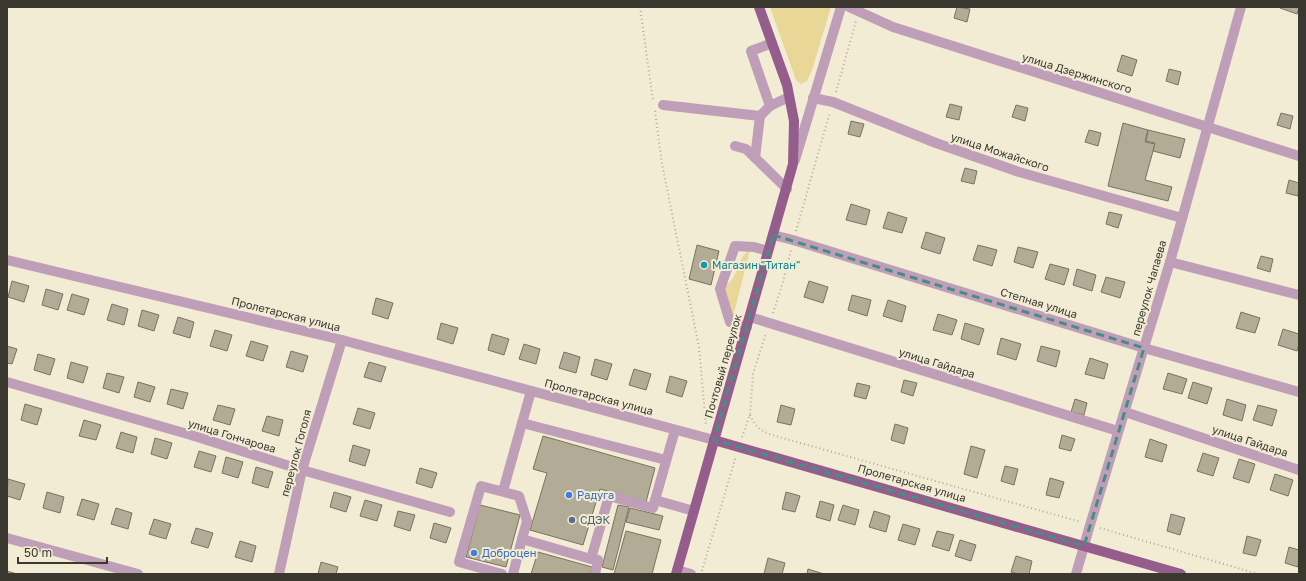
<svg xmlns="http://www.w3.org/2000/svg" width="1306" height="581" font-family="'Golos Text',sans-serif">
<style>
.green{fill:#e9d798}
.building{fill:#b2ac97;stroke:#78735f}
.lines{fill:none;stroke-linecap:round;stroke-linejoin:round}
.path{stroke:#b0ac9a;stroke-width:2;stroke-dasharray:1 3;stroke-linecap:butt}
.minor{stroke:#bf9fb8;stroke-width:10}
.major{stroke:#955d8c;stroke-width:10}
.marked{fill:none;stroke:#478d84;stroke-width:3;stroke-dasharray:8 5;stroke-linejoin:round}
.culture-dot{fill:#0f9aa8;stroke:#f2ecd5;stroke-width:1.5}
.shop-dot{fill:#3f7fe0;stroke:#f2ecd5;stroke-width:1.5}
.service-dot{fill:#5c6f8a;stroke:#f2ecd5;stroke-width:1.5}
.labels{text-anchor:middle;stroke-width:4;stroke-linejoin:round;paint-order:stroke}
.street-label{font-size:11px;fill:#3a382f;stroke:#f2ecd5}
.culture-label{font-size:11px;fill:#0d838f;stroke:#f2ecd5;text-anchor:start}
.shop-label{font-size:11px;fill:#366cbe;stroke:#f2ecd5;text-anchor:start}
.service-label{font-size:11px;fill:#4e5e75;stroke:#f2ecd5;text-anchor:start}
</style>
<rect width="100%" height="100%" fill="#f2ecd5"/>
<!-- green -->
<g class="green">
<path d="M770,7H831L812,70L807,81L801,84L796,80Z"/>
<path d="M750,250L733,317L725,291V286C740,277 736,257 750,250Z"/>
</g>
<!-- building -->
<g class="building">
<path d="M957,7L970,9L967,22L954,18Z"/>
<path d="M1280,7H1299V8L1297,14L1280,8Z"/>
<path d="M1122,55L1137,60L1132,76L1117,71Z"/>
<path d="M1169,69L1181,72L1178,85L1166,81Z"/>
<path d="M950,104L962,107L959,120L946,117Z"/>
<path d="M1016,105L1028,108L1025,121L1012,117Z"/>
<path d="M1281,113L1293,116L1290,129L1277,125Z"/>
<path d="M851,121L864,124L860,137L848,134Z"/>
<path d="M1123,123L1148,130L1145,142L1155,144L1145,180L1172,187L1168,201L1108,186Z"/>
<path d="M1089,130L1101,133L1098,146L1085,142Z"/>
<path d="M1148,130L1185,139L1180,158L1153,151L1155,143L1146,141Z"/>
<path d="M965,168L977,171L974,184L961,181Z"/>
<path d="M1289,180L1299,183L1298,196L1286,193Z"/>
<path d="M851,204L870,210L866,225L846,220Z"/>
<path d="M888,212L907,218L902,233L883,228Z"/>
<path d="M1109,212L1122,215L1118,228L1106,224Z"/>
<path d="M926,232L945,238L940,254L921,248Z"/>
<path d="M697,245L719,251L711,285L689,279Z"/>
<path d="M978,245L997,250L992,266L973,260Z"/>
<path d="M1018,247L1038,252L1033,268L1014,262Z"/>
<path d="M1261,256L1273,259L1270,272L1257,268Z"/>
<path d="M1050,264L1069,269L1064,285L1045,279Z"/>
<path d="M1077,269L1096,275L1092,291L1073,285Z"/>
<path d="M1106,277L1125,282L1120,298L1101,292Z"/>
<path d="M12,281L29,286L24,302L8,297Z"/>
<path d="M809,281L828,287L823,303L804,297Z"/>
<path d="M46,289L63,294L58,310L42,305Z"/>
<path d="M72,294L89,299L84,315L67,310Z"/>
<path d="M852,295L871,300L867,316L848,310Z"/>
<path d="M376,298L393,303L388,319L372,314Z"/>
<path d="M888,300L906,306L902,322L883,316Z"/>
<path d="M112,304L128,309L124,325L107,320Z"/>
<path d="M142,310L159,315L154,331L138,326Z"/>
<path d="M1241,312L1260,318L1255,333L1236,328Z"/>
<path d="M938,314L957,320L952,335L933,330Z"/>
<path d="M178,317L194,322L190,338L173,333Z"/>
<path d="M441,323L458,328L453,344L437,339Z"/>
<path d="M965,323L984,329L979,345L961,339Z"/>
<path d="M1283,329L1299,334V344L1297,351L1278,345Z"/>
<path d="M215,330L232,335L227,351L210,346Z"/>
<path d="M492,334L509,339L504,355L488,350Z"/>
<path d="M1001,338L1021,344L1016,360L997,354Z"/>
<path d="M251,341L268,346L263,361L246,356Z"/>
<path d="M524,344L540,349L536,364L519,359Z"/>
<path d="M7,346L17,349L12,364L7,363Z"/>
<path d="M1041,346L1060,351L1056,367L1037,361Z"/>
<path d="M291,351L308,356L303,372L286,367Z"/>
<path d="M564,352L580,357L576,373L559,368Z"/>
<path d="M38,354L55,359L50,375L34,370Z"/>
<path d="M1090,358L1108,364L1104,379L1085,374Z"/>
<path d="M595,359L612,364L607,380L591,375Z"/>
<path d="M71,362L88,367L83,383L67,378Z"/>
<path d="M369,362L386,367L381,382L364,377Z"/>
<path d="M634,369L651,374L646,390L629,385Z"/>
<path d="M107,373L124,377L119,393L103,388Z"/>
<path d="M1168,373L1187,379L1182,394L1163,389Z"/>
<path d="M670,376L687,381L682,397L666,392Z"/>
<path d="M904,380L917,383L913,396L901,392Z"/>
<path d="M138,382L155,387L150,402L134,397Z"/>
<path d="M1193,382L1212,388L1207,404L1188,398Z"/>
<path d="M857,383L870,386L866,399L854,396Z"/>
<path d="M171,389L188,393L183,409L167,404Z"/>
<path d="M1075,399L1087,403L1084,415L1071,412Z"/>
<path d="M1227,399L1246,405L1242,421L1223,415Z"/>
<path d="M25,404L42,409L37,425L21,420Z"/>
<path d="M218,405L235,409L230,425L213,420Z"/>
<path d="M781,405L795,409L791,425L777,422Z"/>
<path d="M1258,405L1277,410L1272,426L1253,420Z"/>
<path d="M358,408L375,413L370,429L353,424Z"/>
<path d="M267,416L283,420L279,436L262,431Z"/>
<path d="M84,420L101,425L96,440L79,436Z"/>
<path d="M895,424L908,428L904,444L891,440Z"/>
<path d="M121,432L137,437L133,453L116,448Z"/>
<path d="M1062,435L1075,439L1071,451L1059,448Z"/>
<path d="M543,436L655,468L646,502L600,489L583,545L530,530L547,473L533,469Z"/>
<path d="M155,438L172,443L167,459L151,454Z"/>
<path d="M1150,439L1167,445L1162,462L1145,457Z"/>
<path d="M353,445L370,450L365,466L349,461Z"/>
<path d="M971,446L985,450L977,478L964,474Z"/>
<path d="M199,451L216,456L211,472L194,467Z"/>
<path d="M1203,453L1219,458L1213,476L1197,471Z"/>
<path d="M226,457L243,462L238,478L222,473Z"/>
<path d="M1239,459L1255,464L1249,483L1233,478Z"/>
<path d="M1005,466L1018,469L1014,485L1001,481Z"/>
<path d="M256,467L273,472L268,488L252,483Z"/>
<path d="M420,468L437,473L432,488L416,483Z"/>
<path d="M1275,474L1293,480L1288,496L1270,490Z"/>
<path d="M1050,478L1064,482L1059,498L1046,495Z"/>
<path d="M8,479L25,484L20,500L7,496Z"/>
<path d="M47,492L64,497L60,513L43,508Z"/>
<path d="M334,492L351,497L346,512L330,507Z"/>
<path d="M786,492L800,496L795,512L782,509Z"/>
<path d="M82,499L99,504L94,520L77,515Z"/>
<path d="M365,500L382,505L377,521L360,516Z"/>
<path d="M820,501L834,505L830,521L816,517Z"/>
<path d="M480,505L520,515L506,567L466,557Z"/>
<path d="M618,505L629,507L613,570L602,567Z"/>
<path d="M843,505L859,510L855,525L838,520Z"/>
<path d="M116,508L132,513L128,529L111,524Z"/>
<path d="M630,508L663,516L659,530L626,522Z"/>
<path d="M398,511L415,515L410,531L394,526Z"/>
<path d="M874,511L890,516L886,532L869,527Z"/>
<path d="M1171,514L1185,518L1180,535L1167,531Z"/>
<path d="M154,519L171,524L166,539L149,534Z"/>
<path d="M434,523L451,528L446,543L430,538Z"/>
<path d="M903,524L920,529L915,545L898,540Z"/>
<path d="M196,528L213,533L208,548L191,543Z"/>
<path d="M626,531L661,540L652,574H614Z"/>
<path d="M937,531L954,535L949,551L932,546Z"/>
<path d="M1247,536L1261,540L1256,556L1243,553Z"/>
<path d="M960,540L976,545L971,561L955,556Z"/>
<path d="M240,541L256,546L252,562L235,557Z"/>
<path d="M1289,547L1299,550L1298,567L1285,563Z"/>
<path d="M538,552L592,567L590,574H531Z"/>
<path d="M1016,556L1032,561L1029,574H1018L1011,572Z"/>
<path d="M768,558L785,563L782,574H764Z"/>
<path d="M321,562L338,567L336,574H318Z"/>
<path d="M808,569L824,574H807Z"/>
<path d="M7,571L17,574H7Z"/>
</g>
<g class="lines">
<!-- path -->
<g class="path">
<path d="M640,7L653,101"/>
<path d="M836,92L856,21"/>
<path d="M655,111L662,164L699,347L706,426"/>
<path d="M796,231L830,112"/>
<path d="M773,313L783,282L791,250"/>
<path d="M750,415C756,428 760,430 772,435L1081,522"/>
<path d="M742,437L750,414L753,374L766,333"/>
<path d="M1100,528L1258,574"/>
<path d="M702,571L736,456"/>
</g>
<!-- minor -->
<g class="minor">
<path d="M849,7L893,27L1299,156"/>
<path d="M813,98L833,102L936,143L1019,172L1182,218"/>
<path d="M663,105L760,116"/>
<path d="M770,106L751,51L772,43"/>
<path d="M735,146L746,149L787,189"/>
<path d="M755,158L760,116L770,106L789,97"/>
<path d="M795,160L841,7"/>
<path d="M773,235L793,240L1144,348L1299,392"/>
<path d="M7,260L342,340L714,440"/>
<path d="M1170,262L1299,295"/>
<path d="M750,317L1118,431"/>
<path d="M747,327L730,322L720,289L735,246L754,247L768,251"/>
<path d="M7,382L191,435L302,470L450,512"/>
<path d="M1125,412L1299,470"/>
<path d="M522,423L666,460"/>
<path d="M675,430L655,500L694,511"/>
<path d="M503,491L531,391"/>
<path d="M7,538L138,574"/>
<path d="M677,570L691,574"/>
<path d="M279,574L302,470L342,340"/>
<path d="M502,574L459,562L481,486L519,496L527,521L522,539L591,559"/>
<path d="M513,574L522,539"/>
<path d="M595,574L598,560L591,559L609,496L653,508L655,500"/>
<path d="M1076,574L1090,525L1170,262L1241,7"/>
</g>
<!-- major -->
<g class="major">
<path d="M714,440L1181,574"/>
<path d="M676,574L793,164L794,121L787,85L759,7"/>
</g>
</g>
<!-- marked area -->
<path class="marked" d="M773,235L1144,348L1084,546L714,440Z"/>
<!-- markers -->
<circle class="culture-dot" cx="704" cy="265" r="4"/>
<g class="shop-dot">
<circle cx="569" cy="495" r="4"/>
<circle cx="474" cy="553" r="4"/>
</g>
<circle class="service-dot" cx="572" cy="520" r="4"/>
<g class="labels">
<!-- street labels -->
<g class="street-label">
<text transform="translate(1077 73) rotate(17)" y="4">улица Дзержинского</text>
<text transform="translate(1000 152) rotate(18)" y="4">улица Можайского</text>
<text transform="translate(1149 288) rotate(-74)" y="4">переулок Чапаева</text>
<text transform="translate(1039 303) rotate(17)" y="4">Степная улица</text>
<text transform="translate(286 314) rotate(14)" y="4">Пролетарская улица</text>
<text transform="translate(937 363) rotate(17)" y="4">улица Гайдара</text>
<text transform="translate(723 366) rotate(-74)" y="4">Почтовый переулок</text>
<text transform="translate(599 397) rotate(15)" y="4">Пролетарская улица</text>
<text transform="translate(232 436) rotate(17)" y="4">улица Гончарова</text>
<text transform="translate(1250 441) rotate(18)" y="4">улица Гайдара</text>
<text transform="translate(296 453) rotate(-75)" y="4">переулок Гоголя</text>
<text transform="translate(912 483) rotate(16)" y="4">Пролетарская улица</text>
</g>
<!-- culture labels -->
<g class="culture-label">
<text x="712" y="269">Магазин "Титан"</text>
</g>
<!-- shop labels -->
<g class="shop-label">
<text x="577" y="499">Радуга</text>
<text x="482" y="557">Доброцен</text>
</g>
<!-- service labels -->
<g class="service-label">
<text x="580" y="524">СДЭК</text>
</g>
</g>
<!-- border -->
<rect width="1306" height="581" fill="none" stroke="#3a382f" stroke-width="16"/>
<!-- scale -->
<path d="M18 557v6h89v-6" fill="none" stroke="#3a382f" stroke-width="2"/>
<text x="24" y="557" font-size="12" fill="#3a382f" stroke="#f2ecd5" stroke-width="3" paint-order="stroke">50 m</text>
</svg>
